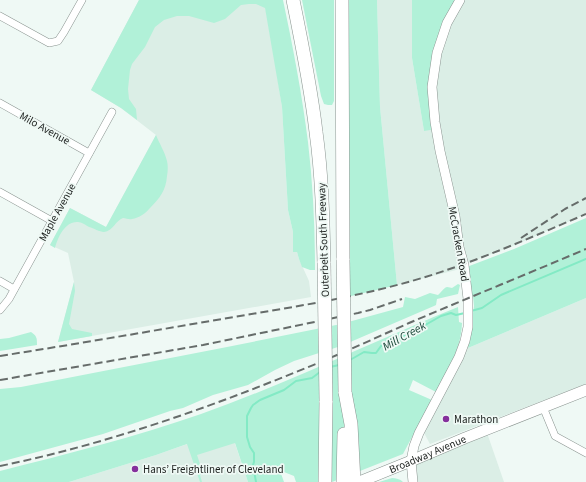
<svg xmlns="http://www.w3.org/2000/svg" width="586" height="482" font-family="'Source Sans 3',sans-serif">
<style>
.built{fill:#dbeee6}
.green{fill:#b1f1d8}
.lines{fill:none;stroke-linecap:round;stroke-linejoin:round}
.stream{stroke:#83eac5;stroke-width:2}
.minor-casing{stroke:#8a9490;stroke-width:8}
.tertiary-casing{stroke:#8a9490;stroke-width:10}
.primary-casing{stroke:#8a9490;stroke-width:12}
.motorway-casing{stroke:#8a9490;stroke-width:14}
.minor{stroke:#fff;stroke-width:7}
.tertiary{stroke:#fff;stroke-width:9}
.primary{stroke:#fff;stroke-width:11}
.motorway{stroke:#fff;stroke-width:13}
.rail{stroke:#666c6a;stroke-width:2;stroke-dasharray:8 4;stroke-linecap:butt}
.motorway-bridge-casing{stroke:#8a9490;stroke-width:14;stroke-linecap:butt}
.motorway-bridge{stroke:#fff;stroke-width:13}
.poi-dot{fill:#852f9c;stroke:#eff9f5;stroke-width:1.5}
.labels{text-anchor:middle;stroke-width:3.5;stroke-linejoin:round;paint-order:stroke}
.street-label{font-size:11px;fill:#1b1f1d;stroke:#eff9f5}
.poi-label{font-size:11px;fill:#1b1f1d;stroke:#eff9f5;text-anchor:start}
.water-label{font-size:12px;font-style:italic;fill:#1b4839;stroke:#eff9f5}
</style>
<rect width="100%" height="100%" fill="#eff9f5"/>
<!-- built -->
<g class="built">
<path d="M139,0H264L276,68L282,107L288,210L293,232V252H297L299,259L309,281L311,297L58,342L74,282L68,253L50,245L70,208L106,227L156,135L121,108L91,90Z"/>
<path d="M377,0H412V58L424,131L437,53L460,0H586V214L515,245L463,265L464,268L397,285L380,107Z"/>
<path d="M586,298V384L430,444L423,431L468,348Z"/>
<path d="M230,429L248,482H69L156,455Z"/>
<path d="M486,430L504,482H413L411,461Z"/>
</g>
<!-- green -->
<g class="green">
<path d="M139,0H283C293,47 302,94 308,142C313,185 315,227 315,270H310L302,267L299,259L297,252H293V232L288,210L282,107L265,8L256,4H249L241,5L225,19L214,23L189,16H177L164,20L155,27L145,47L132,64L130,70L128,89L129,99L136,109L137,120L121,108L91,90Z"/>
<path d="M302,0H334V101L332,105H328L324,104L321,96Z"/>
<path d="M342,0H377L380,107L397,285L343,298Z"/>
<path d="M412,0H454L458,2L437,53L436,129L424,131L412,58Z"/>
<path d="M156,135C159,143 165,152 167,161C168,165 168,171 167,176C166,190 160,198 150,208C146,213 139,218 132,219C129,220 126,218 123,218C116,220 113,231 104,232C99,232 94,228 89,227C86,225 81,222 78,222C65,221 58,237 55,248L50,245L70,208L106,227Z"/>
<path d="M586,218V298L468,348L474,306L473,296L468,299L464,268L514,249Z"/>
<path d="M74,282L75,291L69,324L72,329L92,333V336L58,342Z"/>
<path d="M458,284L460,285L458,294L437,299L436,305L434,306L341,346L294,361L275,370L248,385L213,395L183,408L170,411L103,434L0,462V389L21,387L227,347L341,324L403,307L405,297L415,299L430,293L438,295C441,293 443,288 447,287C449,287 451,288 452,288Z"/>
<path d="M458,307L459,322L462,323C461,350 448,369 436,392L413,380L409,390L432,400L404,452L403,454L332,482H296L294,476L284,472L281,467L279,468L284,482H248L235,443L197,455L203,473L200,475L202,482H200L187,444L156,455L69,482H0V471C67,454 135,437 201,414C288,383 372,342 458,307Z"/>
<path d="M31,332C37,336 37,338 37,345L0,351V339L9,338Z"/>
<path d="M392,478C396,478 400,479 403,482H379Z"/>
</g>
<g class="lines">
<!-- stream -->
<g class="stream">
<path d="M471,311L482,308L501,295L586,259"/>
<path d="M350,360L364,352L372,353H376L381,346L395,341L413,329L427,324L441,316L451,313L456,315L465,313"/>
<path d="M330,367L339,365"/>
<path d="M256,482L253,465L254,462V453L250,447L247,437V416L251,408L253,405L260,400L284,390L296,381L312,378L320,372"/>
</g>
<!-- minor casing -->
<g class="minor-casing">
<g id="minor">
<path d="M0,16L49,43L58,41L64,32L82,0"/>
<path d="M0,103L89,153"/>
<path d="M0,192L52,221"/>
<path d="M0,281L14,289"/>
<path d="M0,310L9,299L112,112"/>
<path d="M543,407L555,436L586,453"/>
</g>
</g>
<!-- tertiary casing -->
<g class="tertiary-casing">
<path id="tertiary" d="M413,482L411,461L414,446L419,433L459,357L465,341L468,327V299L464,265L459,247L455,216L440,151L435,122L432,87L437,53L447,23L460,0"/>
</g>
<!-- primary casing -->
<g class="primary-casing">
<g id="primary">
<path id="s1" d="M359,482L411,461L465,438L586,390"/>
</g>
</g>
<!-- motorway casing -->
<g class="motorway-casing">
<g id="motorway">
<path d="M293,0C302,44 311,88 316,132C322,175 323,219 324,263"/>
<path d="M342,0L343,260"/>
<path d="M345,392L351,424L354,482"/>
<path d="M325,482L326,401"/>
<path d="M343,482L344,434"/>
</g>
</g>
<!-- minor -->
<use href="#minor" class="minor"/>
<!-- tertiary -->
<use href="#tertiary" class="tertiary"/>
<!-- primary -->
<use href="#primary" class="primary"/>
<!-- motorway -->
<use href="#motorway" class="motorway"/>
<!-- rail -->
<g class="rail">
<path d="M521,238L565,209L586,198"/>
<path d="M0,356C76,344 152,331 228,318C293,307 359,297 422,278C478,261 532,237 586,214"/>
<path d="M0,380L203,345L358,313L370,310L402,299"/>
<path d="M0,466C102,445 200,411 296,372C334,357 371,340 409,323C468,298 527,274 586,249"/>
</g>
<!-- motorway-bridge casing -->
<g class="motorway-bridge-casing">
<g id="motorway-bridge">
<path d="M343,260L345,392"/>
<path d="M324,263L326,401"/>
</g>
</g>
<!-- motorway-bridge -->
<use href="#motorway-bridge" class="motorway-bridge"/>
</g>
<!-- markers -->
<g class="poi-dot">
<circle cx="446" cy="419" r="4"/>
<circle cx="135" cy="469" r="4"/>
</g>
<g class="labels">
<!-- street labels -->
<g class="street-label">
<text transform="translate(45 128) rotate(29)" y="4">Milo Avenue</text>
<text transform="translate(57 212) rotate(-61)" y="4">Maple Avenue</text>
<text transform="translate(323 240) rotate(-92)" y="4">Outerbelt South Freeway</text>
<text transform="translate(459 244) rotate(80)" y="4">McCracken Road</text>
<text dy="4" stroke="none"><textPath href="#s1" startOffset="74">Broadway Avenue</textPath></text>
</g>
<!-- poi labels -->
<g class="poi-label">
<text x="454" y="423">Marathon</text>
<text x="143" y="473">Hans’ Freightliner of Cleveland</text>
</g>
<!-- water labels -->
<g class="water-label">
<text transform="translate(404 336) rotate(-29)" y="4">Mill Creek</text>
</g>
</g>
</svg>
